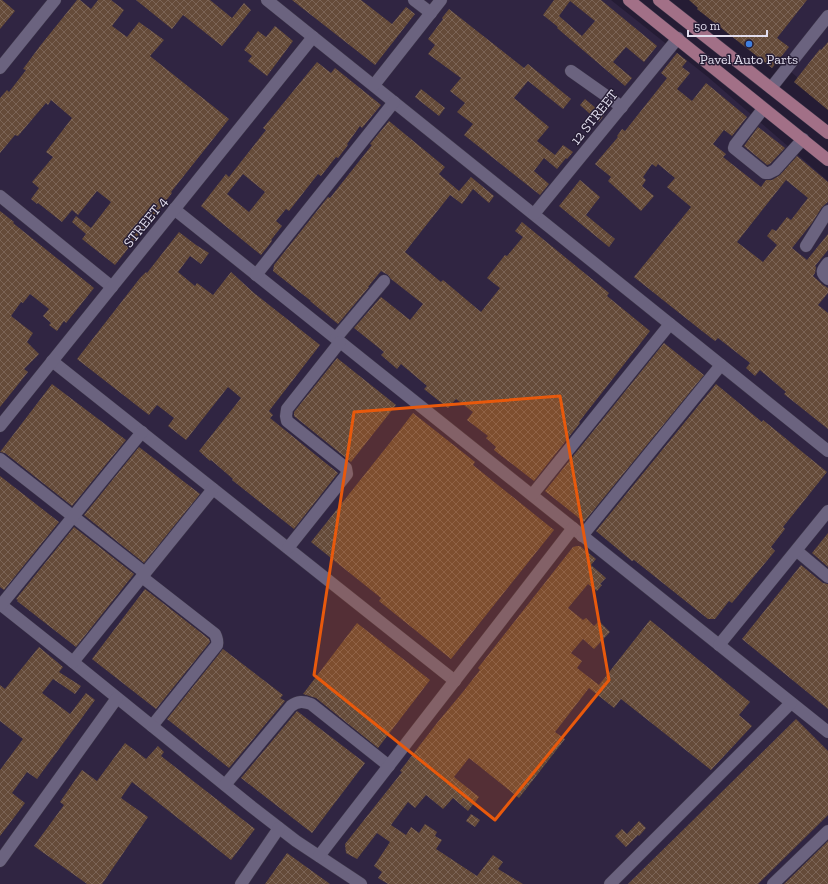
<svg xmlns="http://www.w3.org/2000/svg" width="828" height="884" font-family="'Zilla Slab',serif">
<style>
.built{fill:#302542}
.building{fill:url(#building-cross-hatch);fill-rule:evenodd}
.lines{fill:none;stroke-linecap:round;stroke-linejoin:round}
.minor-casing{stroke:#3d3649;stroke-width:13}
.major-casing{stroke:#3d3649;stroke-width:13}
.minor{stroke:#6b637f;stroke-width:12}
.major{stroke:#a27087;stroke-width:12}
.marked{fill:#e8590c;fill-opacity:0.2;stroke:#e8590c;stroke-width:3;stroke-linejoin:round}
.shop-dot{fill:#3f7fe0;stroke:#251c34;stroke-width:1.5}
.labels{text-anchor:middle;stroke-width:3;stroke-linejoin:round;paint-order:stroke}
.poi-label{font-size:14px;fill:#e2deee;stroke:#251c34}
.street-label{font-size:14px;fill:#e2deee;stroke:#251c34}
</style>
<defs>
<pattern id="building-cross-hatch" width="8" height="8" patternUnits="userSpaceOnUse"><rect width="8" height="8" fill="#654b39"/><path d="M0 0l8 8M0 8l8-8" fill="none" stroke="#7b6456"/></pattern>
</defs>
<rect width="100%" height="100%" fill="#251c34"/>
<!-- built -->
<g class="built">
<path d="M0,0H611L708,77L828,181V884H0Z"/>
<path d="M700,0H828V103L773,57Z"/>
</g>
<!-- building -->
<g class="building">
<path d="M0,0H2L15,11L0,29Z"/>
<path d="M77,0H80L91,9L98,0H111L124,10L112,26L127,37L139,22L164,40L150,56L229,119L171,192L172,193L115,265L82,239L86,234L72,222L76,216L91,228L111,202L97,191L78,215L72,210L62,222L38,203L37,204L31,199L39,188L32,182L53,157L46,152L72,118L51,100L48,105L46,103L18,136L15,135L0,153V98L7,90L9,92L26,70L23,69L40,46Z"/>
<path d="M136,0H210L232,18L244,3L251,10L222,46L183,15L172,29Z"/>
<path d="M292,0H361L392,24L406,7L415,14L375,65Z"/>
<path d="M554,0H601L657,46L644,62L626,47L613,62L632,78L625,86L557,28L558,27L543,15ZM570,1L595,21L582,36L559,16Z"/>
<path d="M689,0H807L777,38L789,47L772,68L697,9L698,8Z"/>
<path d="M449,9L524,68L528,64L571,99L563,109L528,81L514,98L549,127L537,141L555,155L563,145L573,152L567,159L566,158L557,169L544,158L534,171L549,184L540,195L464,135L473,124L457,112L465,103L450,91L461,78L428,54L435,45L428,39L443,19L442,18Z"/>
<path d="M275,26L293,41L267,76L248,61L252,56L244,50L258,31L266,37Z"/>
<path d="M828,42V110L794,82L820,49L821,50Z"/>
<path d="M677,53L687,61L682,67L690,73L677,89L692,101L706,83L747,117L732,136L724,130L713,144L726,154L723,157L761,187L766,180H772L780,175L797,156L828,182V202L822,207L812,223L792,248L807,260L828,234V250L815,266L816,267L815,273L813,276L823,285L828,288V293L818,305L828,313V429L784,394L786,392L760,370L755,376L746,368L750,363L718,338L715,341L702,331L634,277L691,207L667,187L675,178L658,164L656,167L652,164L643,177L646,180L642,186L654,196L641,211L608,181L611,177L595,164L618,137L617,136L622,129L625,131L667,78L661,73ZM786,180L808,198L791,220L787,217L776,231L772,229L767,236L777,245L763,262L737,242Z"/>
<path d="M317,62L331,73L335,68L381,105L362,128L360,126L347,144L348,145L338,158L336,157L321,176L318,174L289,211L286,209L276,221L282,226L271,240L272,241L261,255L201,206L226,174L229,177L266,130L263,128ZM243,174L265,192L249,212L227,194Z"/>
<path d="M421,89L445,108L439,116L415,97Z"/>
<path d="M585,99L604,115L599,122L580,105Z"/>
<path d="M389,121L445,167L439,174L459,191L471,177L494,196L489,203L473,189L462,204L450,195L405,252L441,282L443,280L481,312L500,288L487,278L505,255L507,256L523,237L515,231L522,222L609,293L607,296L650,331L579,422L580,423L534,481L494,450L496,447L486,438L488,436L467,420L473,412L456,399L448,408L424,389L427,386L401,364L397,369L381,355L384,352L354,328L381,297L410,320L423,304L391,279L388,275L381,271L368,287H369L338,324L310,301H311L273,271L274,265L328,197L330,198L372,145L370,144Z"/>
<path d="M758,127L785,148L770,164L767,165L744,146Z"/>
<path d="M580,180L600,197L586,215L615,239L609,247L559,206Z"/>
<path d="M0,211L14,222L13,223L94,288L66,323L64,321L57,331L49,325L51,323L43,316L49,309L30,294L23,303L21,302L11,316L33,333L27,342L39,354L24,369L28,372L0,407Z"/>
<path d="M179,232L196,245L209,253L201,264L190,256L178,272L195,286L197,283L213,295L231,272L254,293L320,345L269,411L273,415L270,418L338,473L294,529L232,480L233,479L211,460L210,461L199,451L241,398L228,387L186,440L168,426L174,418L157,405L149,415L77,359L140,278L146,272L147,273Z"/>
<path d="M664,343L704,375L584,522L545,491Z"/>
<path d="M337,358L396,405L351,462L294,416V412Z"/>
<path d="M52,384L126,440L72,506L5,453L0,452Z"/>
<path d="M716,384L762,422L763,420L827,472L783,527L785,529L771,547L775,551L732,603L729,601L715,619H708L634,560L632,561L596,531Z"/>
<path d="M413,413L475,462L473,465L554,530L451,659L379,601L381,598L311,542L400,430Z"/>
<path d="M139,447L200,494L144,563L84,515Z"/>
<path d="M0,476L59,522L4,590L0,587Z"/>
<path d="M74,527L134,574L76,647L17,601L18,600L16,599Z"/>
<path d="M828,533V567L812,553Z"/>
<path d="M577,546H580L596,559L591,565L606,578L600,584L602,585L597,591L588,584L568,608L583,620L586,618L594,626L599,621L610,632L594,649L583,639L571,653L582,661L577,668L599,685L650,620L750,702L739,715L752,726L711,770L621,699L614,708L589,688L555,732L565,739L519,798L469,758L454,777L479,797L468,811L453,798L443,809L426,795L415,808L408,802L391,825L406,835L411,827L419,833L425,824L437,832L435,836L442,840L436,849L477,876L493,855L503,862L498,869L523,884H388L378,878L382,872L374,866L390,842L377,833L357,859L346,853L345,844L402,772L400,771L437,723L462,693L480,670L478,668L573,547Z"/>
<path d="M801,565L823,583L828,584V709L742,639Z"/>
<path d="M145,589L209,639L210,642L156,709L92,659Z"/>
<path d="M357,623L430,680L378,748L316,698L303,694Z"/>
<path d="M39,647L63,667L59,672L81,686L75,694L53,679L42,693L70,714L86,693L95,700L37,779L27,772L12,793L25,803L0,836V770L23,739L0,721V685L5,689Z"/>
<path d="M223,649L283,695L280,698L285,701L229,768L167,719Z"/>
<path d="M297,711L365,763L312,833L241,778Z"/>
<path d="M796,719L828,751V815L758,884H628Z"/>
<path d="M125,743L146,759L158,746L164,752L161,756L255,829L231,860L132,782L121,798L148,817L102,884H87L34,846L64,805L60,802L82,770L97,781Z"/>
<path d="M471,814L480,820L475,827L466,821Z"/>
<path d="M639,821L646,828L639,836L638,835L626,847L615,836L622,829L627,834Z"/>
<path d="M828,841V884H784Z"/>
<path d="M287,853L330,884H265Z"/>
</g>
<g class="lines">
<!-- minor casing -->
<g class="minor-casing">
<g id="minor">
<path d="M267,0L828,451"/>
<path d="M414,0L431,13"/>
<path d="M0,68L55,0"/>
<path d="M571,71L622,107"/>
<path d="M374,85L441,0"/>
<path d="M771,88L828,16"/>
<path d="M763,109L735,145L734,148L765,173H769L775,170L803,139"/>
<path d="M0,196L112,287"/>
<path d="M174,209L828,732"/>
<path d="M534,214L678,38"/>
<path d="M806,246L828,211"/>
<path d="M828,263C822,270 820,273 828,279"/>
<path d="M256,275L394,102"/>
<path d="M336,338L384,281"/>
<path d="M52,361L455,681"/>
<path d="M0,426L313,37"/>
<path d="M0,459L145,573"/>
<path d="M532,495L670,324"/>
<path d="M582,536L721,365"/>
<path d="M288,548L347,474L346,468L287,421L286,416L287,409L340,342"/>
<path d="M797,551L828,577"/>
<path d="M142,577L215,634C217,638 218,641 217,645L152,726"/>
<path d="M0,604L73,662L252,807L296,841L361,884"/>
<path d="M1,605L142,432"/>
<path d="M719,645L828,511"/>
<path d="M73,662L213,489"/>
<path d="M225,785L291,706C298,701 303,701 311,704L389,766"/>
<path d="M319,856L573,528"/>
<path d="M0,861L117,698"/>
<path d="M241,884L279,828"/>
<path d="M610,884L791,703"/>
<path d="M773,884L828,831"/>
</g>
</g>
<!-- major casing -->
<g class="major-casing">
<g id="major">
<path d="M629,0L828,160"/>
<path d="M659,0L828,133"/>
</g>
</g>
<!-- minor -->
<use href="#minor" class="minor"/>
<!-- major -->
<use href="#major" class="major"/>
</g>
<!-- marked area -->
<path class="marked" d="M560,396L609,680L495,820L314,675L354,412Z"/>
<!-- markers -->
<circle class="shop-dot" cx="749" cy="44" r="4"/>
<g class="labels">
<!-- poi labels -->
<g class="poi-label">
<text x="749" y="64">Pavel Auto Parts</text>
</g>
<!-- street labels -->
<g class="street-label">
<text transform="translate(594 117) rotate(-51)" y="5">12 STREET</text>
<text transform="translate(145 222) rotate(-51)" y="5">STREET 4</text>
</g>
</g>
<!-- scale -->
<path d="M688 30v6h79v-6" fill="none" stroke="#e2deee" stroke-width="2"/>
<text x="694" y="30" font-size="12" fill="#e2deee" stroke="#251c34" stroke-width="3" paint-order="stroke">50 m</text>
</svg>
